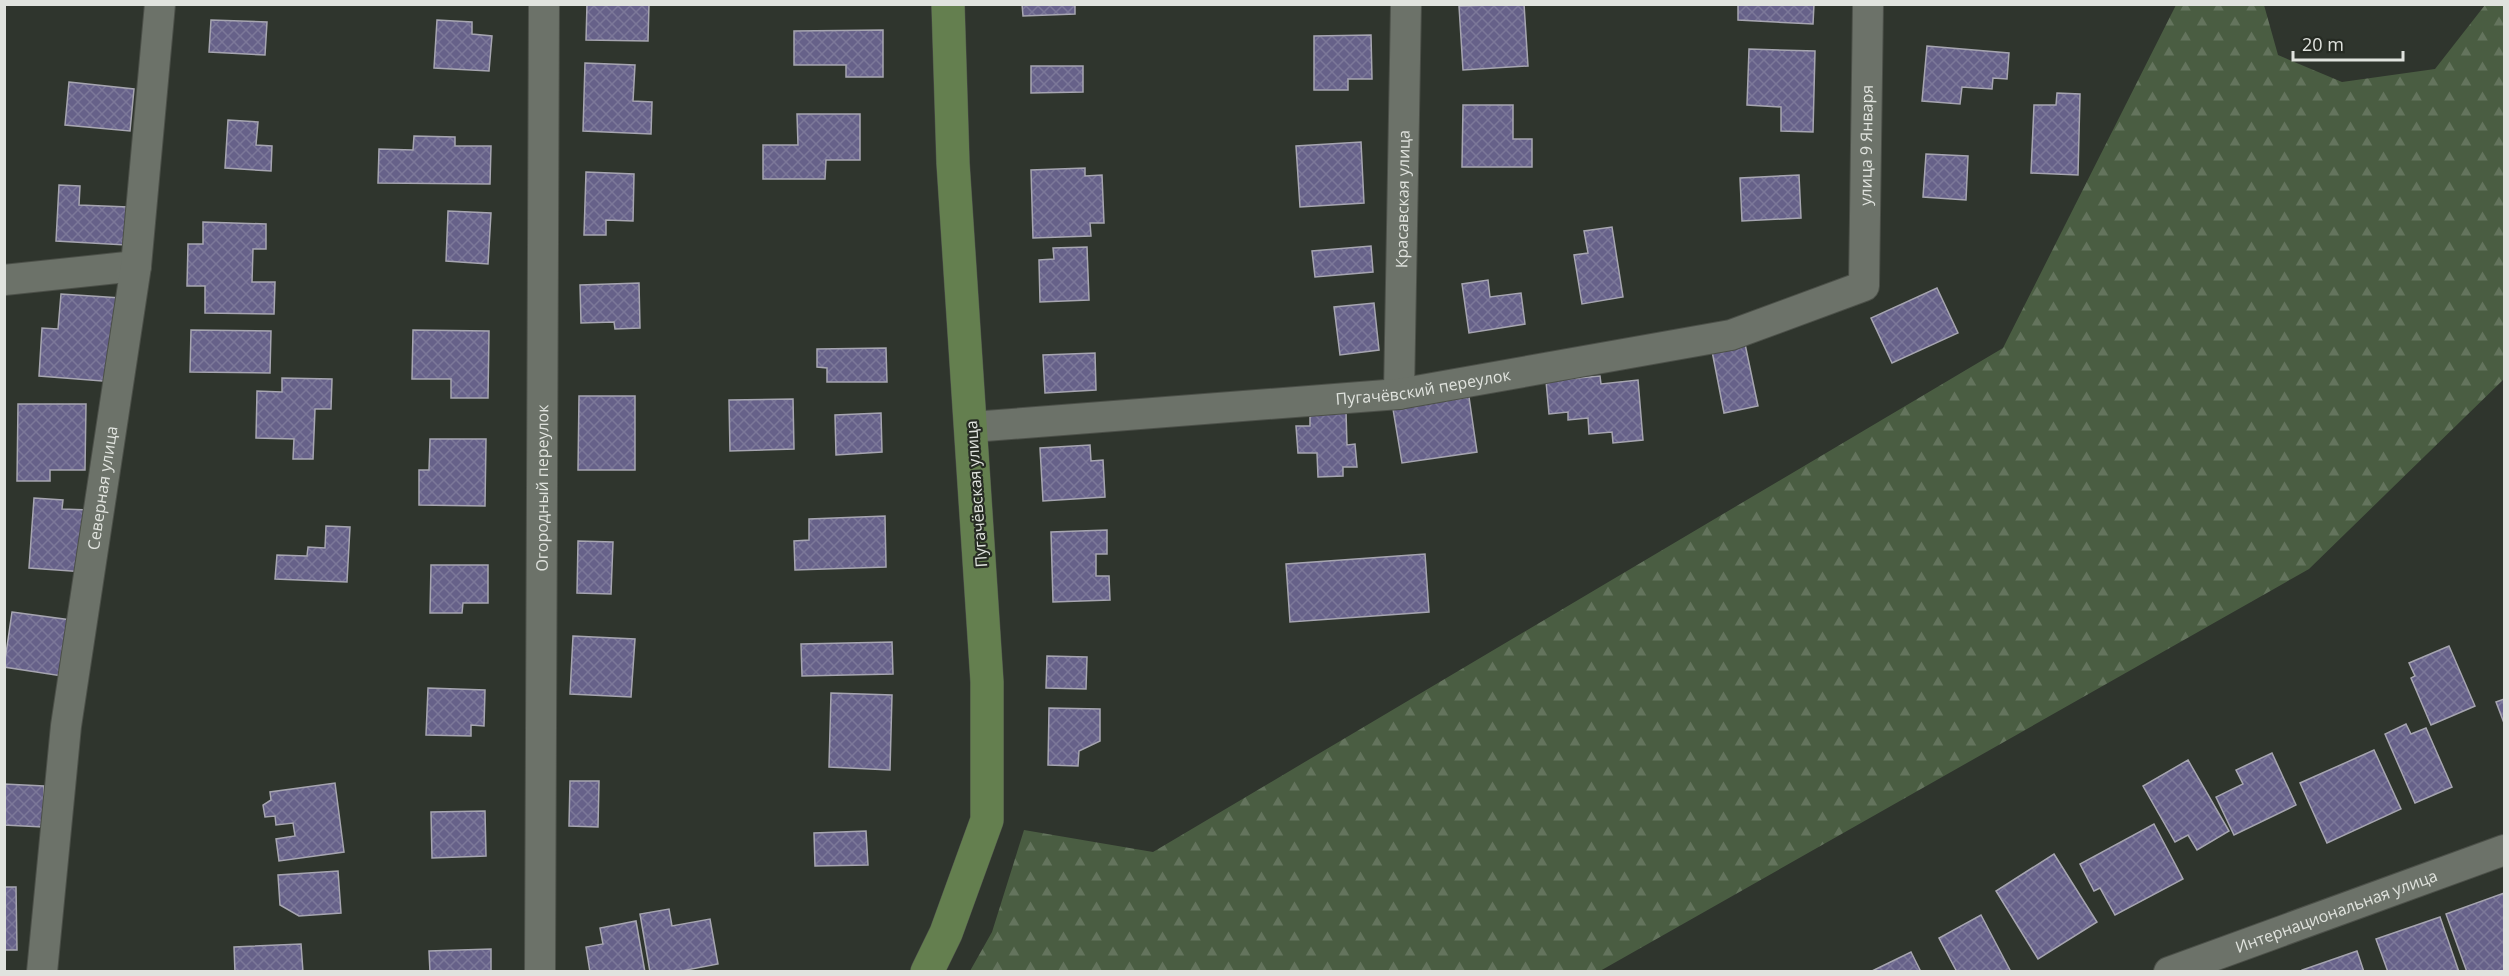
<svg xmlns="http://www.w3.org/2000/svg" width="2509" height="976" font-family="'Open Sans',sans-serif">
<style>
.forest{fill:url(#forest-firs)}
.building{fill:url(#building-cross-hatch);stroke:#a6a5b0;stroke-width:1.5}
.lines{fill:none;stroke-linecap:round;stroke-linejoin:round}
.minor-casing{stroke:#4c5049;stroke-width:32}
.secondary-casing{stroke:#4c5049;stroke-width:34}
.minor{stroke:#6c7269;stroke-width:30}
.secondary{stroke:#647f4f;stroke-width:33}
.labels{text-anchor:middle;stroke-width:4.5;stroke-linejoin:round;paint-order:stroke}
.street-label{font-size:16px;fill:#e0e3de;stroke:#262b23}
</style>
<defs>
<pattern id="forest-firs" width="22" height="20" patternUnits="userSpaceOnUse" patternTransform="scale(1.5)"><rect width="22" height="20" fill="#4a5d42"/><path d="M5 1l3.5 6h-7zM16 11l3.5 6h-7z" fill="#64745d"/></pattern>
<pattern id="building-cross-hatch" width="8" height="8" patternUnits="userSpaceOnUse" patternTransform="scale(1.5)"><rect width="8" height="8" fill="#666189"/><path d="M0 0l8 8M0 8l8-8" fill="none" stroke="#7c7899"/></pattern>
</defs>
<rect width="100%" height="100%" fill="#2f352d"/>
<!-- forest -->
<path class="forest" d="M2176,5H2264L2278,55L2342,82L2435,69L2485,5H2504V379L2309,569L1600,971H970L992,932L1024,830L1153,852L2003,348Z"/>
<!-- building -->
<g class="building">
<path d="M587,4H649L648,41L586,40Z"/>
<path d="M1022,4H1075V14L1023,16Z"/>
<path d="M1524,4L1528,66L1463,70L1459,6Z"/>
<path d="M1738,4H1814L1813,24L1738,20Z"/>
<path d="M211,20L267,22L265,55L209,52Z"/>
<path d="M437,20L472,22V34L492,36L489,71L434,68Z"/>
<path d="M883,30V77H846V65H794V31Z"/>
<path d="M1371,35L1372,79H1348V90H1314V36Z"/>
<path d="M1927,46L2009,53L2007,79L1993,78L1992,89L1962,87L1960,104L1922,101Z"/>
<path d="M1749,49L1815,51L1813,132L1781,131V107L1747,105Z"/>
<path d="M585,63L635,65L633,101L652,102L651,134L583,131Z"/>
<path d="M1031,66H1083V92L1031,93Z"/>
<path d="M69,82L134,89L130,131L65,125Z"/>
<path d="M2057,93L2080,94L2078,175L2031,173L2034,105H2056Z"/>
<path d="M1463,105H1513V139H1532V167H1462Z"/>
<path d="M797,114H860V160H826L825,179H763V145H798Z"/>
<path d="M228,120L258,122L256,145L272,146L271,171L225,168Z"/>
<path d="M414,136L455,137V146H491L490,184L378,183L379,149L413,150Z"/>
<path d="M1361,142L1364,203L1300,207L1296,146Z"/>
<path d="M1926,154L1968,156L1966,200L1923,197Z"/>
<path d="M1085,168V176L1102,175L1104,223H1090L1091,236L1033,238L1031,170Z"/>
<path d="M586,172L634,174L633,221L606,220V235H584Z"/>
<path d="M1799,175L1801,218L1742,221L1740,178Z"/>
<path d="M59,185L80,186L79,205L128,207L126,245L56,241Z"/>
<path d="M448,211L491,213L488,264L446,261Z"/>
<path d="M203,222L266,224V249H253L252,282H275L274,314L205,313V286H187L188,244H203Z"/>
<path d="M1612,227L1623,297L1582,304L1574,255L1588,253L1584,231Z"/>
<path d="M1371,246L1373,272L1315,277L1312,251Z"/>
<path d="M1087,247L1089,300L1040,302L1039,260L1054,259L1053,248Z"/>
<path d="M1488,280L1490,297L1521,293L1525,324L1469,333L1462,284Z"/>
<path d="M639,283L640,328L615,329L614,322L581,323L580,285Z"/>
<path d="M1937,288L1958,333L1892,363L1871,318Z"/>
<path d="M61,294L121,298L115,382L39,376L42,328L58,329Z"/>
<path d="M1374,303L1379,350L1340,355L1334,307Z"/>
<path d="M191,330L271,331L270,373L190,372Z"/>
<path d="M413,330L489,331L488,398H451V379H412Z"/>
<path d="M1745,344L1758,406L1724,413L1712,351Z"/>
<path d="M886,348L887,382H827V368L817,367V349Z"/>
<path d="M1095,353L1096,390L1045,393L1043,355Z"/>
<path d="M1600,376L1601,384L1638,380L1643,440L1613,443L1612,432L1589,434L1588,418L1568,420V412L1549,414L1546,381Z"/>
<path d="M282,378L332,379L331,409H315L313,459H293L294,439L256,438L257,391L282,392Z"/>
<path d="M579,396H635V470H578Z"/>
<path d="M1469,397L1477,452L1402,463L1393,409Z"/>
<path d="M793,399L794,449L730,451L729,400Z"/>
<path d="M18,404H86L85,470H50V481H17Z"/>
<path d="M1346,412L1347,445L1355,444L1357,467H1343V476L1318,477L1317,453H1298L1296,426H1310V414Z"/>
<path d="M881,413L882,452L836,455L835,415Z"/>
<path d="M430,439H486L485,506L419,505V470H429Z"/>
<path d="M1090,445L1091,461L1103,460L1105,497L1043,501L1040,448Z"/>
<path d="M34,498L63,500L62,509L89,510L85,572L29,568Z"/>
<path d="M885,516L886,567L795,570L794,541L809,540V519Z"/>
<path d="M326,526L350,527L347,582L275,579L277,555L307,556L308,547L325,548Z"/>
<path d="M1107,530V554H1096V576H1109L1110,600L1053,602L1051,532Z"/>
<path d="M578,541L613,542L611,594L577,593Z"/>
<path d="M1425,554L1429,612L1290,622L1286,564Z"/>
<path d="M431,565H488V603H463L462,613H430Z"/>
<path d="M12,612L71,620L62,676L4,667Z"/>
<path d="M573,636L635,639L631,697L570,694Z"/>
<path d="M892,642L893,674L802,676L801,644Z"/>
<path d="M2449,646L2475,706L2431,725L2411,678L2415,676L2409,663Z"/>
<path d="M1047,656L1087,657L1086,689L1046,688Z"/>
<path d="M428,688L485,690L484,726L471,725V736L426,735Z"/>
<path d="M831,693L892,695L890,770L829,767Z"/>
<path d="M2504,699V723L2496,702Z"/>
<path d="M1049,708L1100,709V741L1079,751L1078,766L1048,765Z"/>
<path d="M2406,724L2411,734L2426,728L2452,787L2415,803L2385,734Z"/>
<path d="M2374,750L2401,809L2327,843L2300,783Z"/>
<path d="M2272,753L2296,805L2234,835L2216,797L2243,784L2236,770Z"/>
<path d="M2188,760L2229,831L2197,850L2188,835L2175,842L2143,786Z"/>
<path d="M570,781H599L598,827L569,826Z"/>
<path d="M335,783L344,852L279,861L276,839L295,836L293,823L276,825L275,816L265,817L263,805L271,800L270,792Z"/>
<path d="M4,784L44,786L43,827L4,825Z"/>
<path d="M485,811L486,856L432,858L431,812Z"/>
<path d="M2154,824L2183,879L2115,915L2100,888L2094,891L2080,864Z"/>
<path d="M866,831L868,865L815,866L814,833Z"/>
<path d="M2054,854L2097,922L2038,959L1996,891Z"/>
<path d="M338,871L341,913L299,916L280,905L278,875Z"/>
<path d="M4,887H16L17,950H4Z"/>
<path d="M2504,893V972H2467L2446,914Z"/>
<path d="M669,909L672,926L710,919L718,964L676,972H650L640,914Z"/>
<path d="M1981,915L2011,972H1957L1939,938Z"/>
<path d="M2440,917L2459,972H2388L2376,939Z"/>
<path d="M636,921L645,972H590L586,947L603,944L600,928Z"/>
<path d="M301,944L303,972H235L234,947Z"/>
<path d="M491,949V972H430L429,951Z"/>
<path d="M2357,951L2364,972H2302V970Z"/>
<path d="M1911,952L1921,972H1870Z"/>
</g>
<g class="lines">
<!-- minor casing -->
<g class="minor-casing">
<g id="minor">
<path d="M4,280L136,266"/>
<path id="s1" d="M1399,394L1406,4"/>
<path id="s2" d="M972,427L1399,394L1731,335L1864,286L1868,4"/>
<path id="s3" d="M42,972L66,726L136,266L160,4"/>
<path id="s4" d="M540,972L544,4"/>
<path id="s5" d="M2169,972L2504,850"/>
</g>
</g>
<!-- secondary casing -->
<g class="secondary-casing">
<path id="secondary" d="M927,972L946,933L987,820V682L953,163L948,4"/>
</g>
<!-- minor -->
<use href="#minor" class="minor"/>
<!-- secondary -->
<use href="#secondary" class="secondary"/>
</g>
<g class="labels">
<!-- street labels -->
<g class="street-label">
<text dy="6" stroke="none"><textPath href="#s2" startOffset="1048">улица 9 Января</textPath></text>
<text dy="6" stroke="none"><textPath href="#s1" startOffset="195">Красавская улица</textPath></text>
<text dy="6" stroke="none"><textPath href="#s2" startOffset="453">Пугачёвский переулок</textPath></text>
<text dy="6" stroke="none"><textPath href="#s3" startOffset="488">Северная улица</textPath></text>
<text dy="6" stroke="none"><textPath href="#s4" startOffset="484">Огородный переулок</textPath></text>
<text transform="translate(976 494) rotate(-94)" y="6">Пугачёвская улица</text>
<text dy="6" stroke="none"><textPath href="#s5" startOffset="178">Интернациональная улица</textPath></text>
</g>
</g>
<!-- border -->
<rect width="2509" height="976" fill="none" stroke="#e0e3de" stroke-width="12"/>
<!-- scale -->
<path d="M2293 51v9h110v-9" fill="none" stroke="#e0e3de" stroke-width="3"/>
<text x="2302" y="51" font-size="18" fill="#e0e3de" stroke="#262b23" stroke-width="4.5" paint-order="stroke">20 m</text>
</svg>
